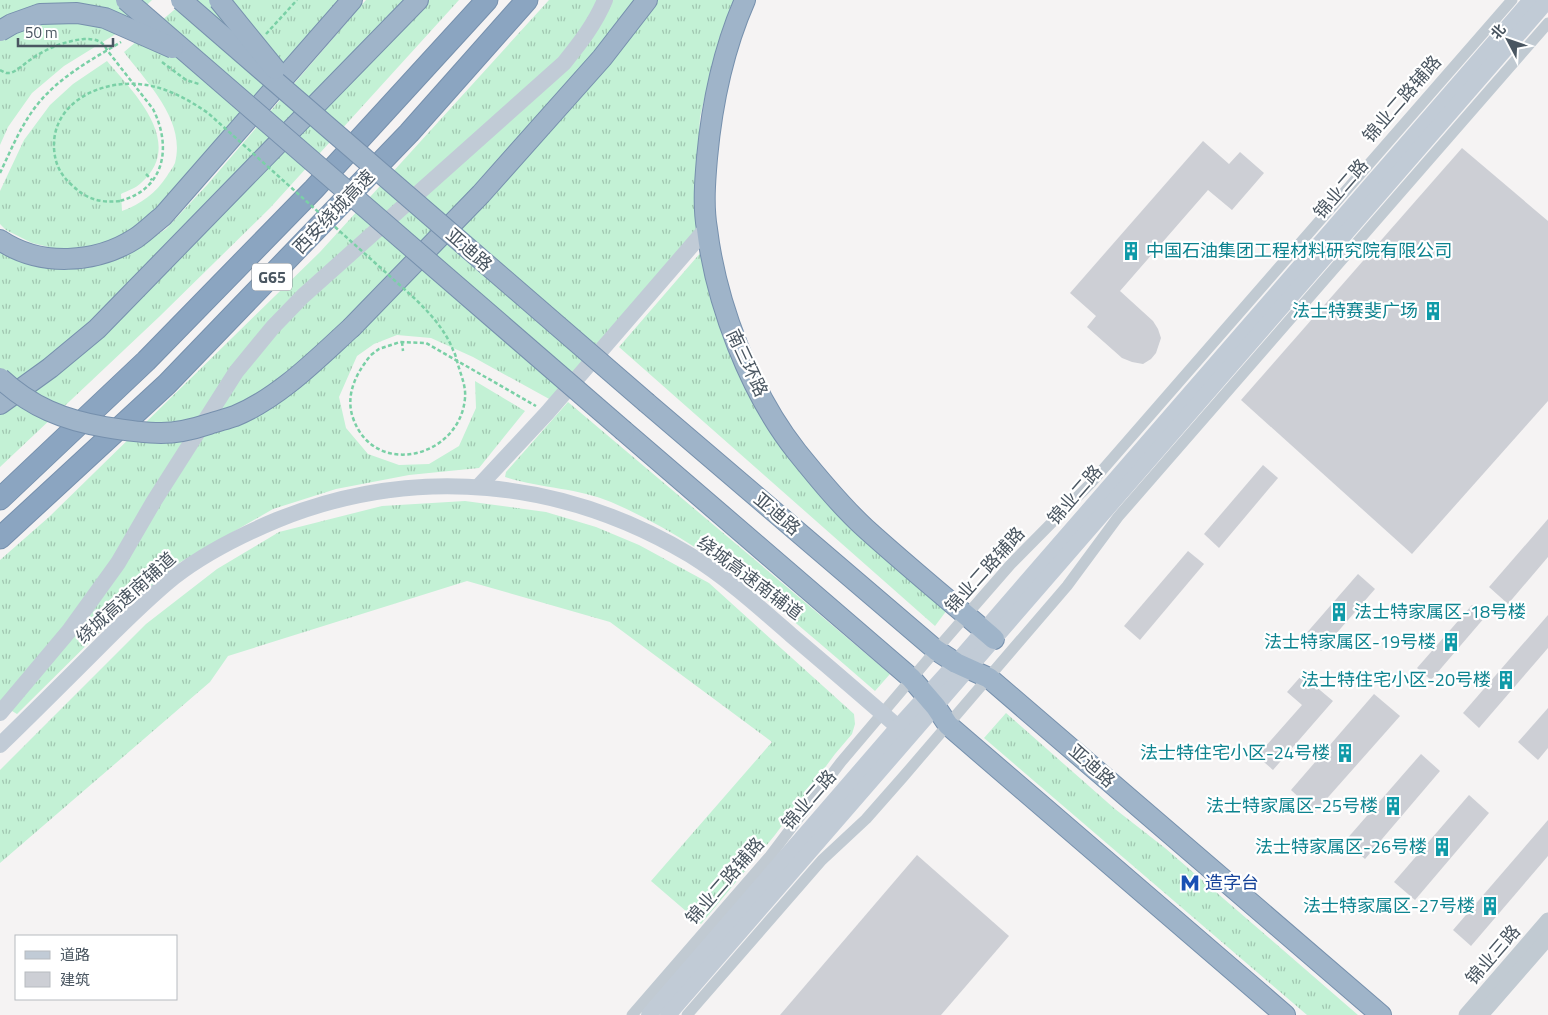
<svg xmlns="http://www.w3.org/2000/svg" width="1548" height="1015" font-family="'Titillium Web','Noto Sans SC',sans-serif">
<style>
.grass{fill:url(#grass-tufts)}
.building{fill:#cdcfd5}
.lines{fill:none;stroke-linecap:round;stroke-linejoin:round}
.trunk-casing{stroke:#7690ad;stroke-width:22}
.motorway-casing{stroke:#7690ad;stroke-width:23}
.path{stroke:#7ad0a6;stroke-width:2.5;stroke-dasharray:4 2.5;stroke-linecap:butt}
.minor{stroke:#c1cad2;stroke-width:11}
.tertiary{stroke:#c1cad2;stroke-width:15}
.secondary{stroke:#c1cbd6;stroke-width:16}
.trunk{stroke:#9fb4c9;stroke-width:20}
.motorway{stroke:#8ba5c1;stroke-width:21}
.trunk-bridge-casing{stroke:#7690ad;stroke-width:22;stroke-linecap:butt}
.path-bridge{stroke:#7ad0a6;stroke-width:2.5;stroke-dasharray:4 2.5;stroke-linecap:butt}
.trunk-bridge{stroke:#9fb4c9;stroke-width:20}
.labels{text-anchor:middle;stroke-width:4.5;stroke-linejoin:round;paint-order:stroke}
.shield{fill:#fff;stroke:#808990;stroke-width:1}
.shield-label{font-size:16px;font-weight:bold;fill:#4a5661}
.street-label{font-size:18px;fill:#4a5661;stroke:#fff}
.culture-label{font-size:18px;fill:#0d838f;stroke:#fff;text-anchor:end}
.transit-label{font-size:18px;fill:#164399;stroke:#fff;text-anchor:start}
</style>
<defs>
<pattern id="grass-tufts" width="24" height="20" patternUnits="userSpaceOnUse" patternTransform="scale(1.25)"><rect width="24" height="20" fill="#c3f1d5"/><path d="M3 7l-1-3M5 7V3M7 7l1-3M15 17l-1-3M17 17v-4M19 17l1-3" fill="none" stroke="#a0c6b0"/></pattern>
</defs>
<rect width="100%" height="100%" fill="#f5f3f3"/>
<!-- grass -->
<g class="grass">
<path d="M0,0H152L119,32L64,66L32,93L8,127L0,145Z"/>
<path d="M186,0H344L204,162L133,232L97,250L69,252L32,243L6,230L0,224V191L24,140L50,105L73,84L107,61C134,93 186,143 141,183C136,188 127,191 121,194L122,211C141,204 156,193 167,176C169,172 173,168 175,163C186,120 147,83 124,52Z"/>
<path d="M366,0H459L270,208L160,316L0,467V246L46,266L84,268L121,258L166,229L207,185Z"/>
<path d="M549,0H736L716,50L700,117L696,193L700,227L551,400L473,357L431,338L397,335L374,344L357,356L339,397L346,428L368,454L399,465L429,464L459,446L476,408L475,381L525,411L479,468L409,475L336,489L273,509L179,563L119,613L17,714L2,705L0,707V560L49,517L320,252Z"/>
<path d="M702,251L762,413L947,610L935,626L619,347Z"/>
<path d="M568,402L890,674L875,691C793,621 712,545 611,502C579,488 538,488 505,477L506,472Z"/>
<path d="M465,501L546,512L596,527L639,545L709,583L854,714L855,724L852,734L835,754L775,835L701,924L651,881L772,742L610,622L467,581L228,656L210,682L0,863V770L146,624L217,569L279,532L382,506Z"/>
<path d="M1006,713L1115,809L1165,848L1358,1015H1307L984,738Z"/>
</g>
<!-- building -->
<g class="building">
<path d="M1203,141L1229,164L1240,152L1264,173L1232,210L1208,190L1120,291L1153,321L1158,329L1161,338L1156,353L1151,359L1143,364L1132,362L1122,358L1087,327L1096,316L1070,293Z"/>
<path d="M1462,148L1548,221V401L1412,554L1241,400Z"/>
<path d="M1263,465L1278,478L1219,548L1204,534Z"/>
<path d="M1548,519V557L1508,604L1489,587Z"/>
<path d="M1188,551L1204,564L1140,640L1124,626Z"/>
<path d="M1358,574L1375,589L1321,651L1304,636Z"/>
<path d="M1472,605L1485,617L1431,680L1417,668Z"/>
<path d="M1548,615V648L1479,728L1463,713Z"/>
<path d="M1302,675L1333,701L1273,770L1257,756L1302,705L1287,692Z"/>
<path d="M1374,694L1400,716L1315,812L1291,790Z"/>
<path d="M1548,708V748L1538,760L1518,742Z"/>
<path d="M1421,754L1440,771L1365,859L1345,841Z"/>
<path d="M1469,795L1489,813L1415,900L1394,882Z"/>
<path d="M1548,820V856L1471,946L1453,930Z"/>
<path d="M917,855L1009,936L941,1015H780Z"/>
</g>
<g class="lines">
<!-- trunk casing -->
<g class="trunk-casing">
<g id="trunk">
<path d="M745,0C723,50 712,103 707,158C705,181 703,206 707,229C716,303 750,393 797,452C818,478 840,505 865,528C907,566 951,602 994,639"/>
<path d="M0,240C40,267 96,264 136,238C145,232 154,223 163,216L352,0"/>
<path d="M352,327L481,194L602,58L647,0"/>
<path d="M647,403L936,650L956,663L989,678L1381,1015"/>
<path d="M0,404L50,368L97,329L418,0"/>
<path d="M624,431L911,678L936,707L948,725L1285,1015"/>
</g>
</g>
<!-- motorway casing -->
<g class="motorway-casing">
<g id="motorway">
<path d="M0,499L146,361L314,189L487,0"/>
<path d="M0,538L167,384L409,133L527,0"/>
</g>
</g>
<!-- path -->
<g class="path">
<path d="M266,34L297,0"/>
<path d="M162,62L186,80L199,84"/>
<path d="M0,70L6,73H11C18,70 24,64 30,60C47,48 65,41 84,39C95,39 102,40 107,50L153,109C172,147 165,189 120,201"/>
<path d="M0,173C11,150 21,125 37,105C59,77 91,60 121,42"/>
<path d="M146,174L152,180"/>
<path d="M402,342L403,351"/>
<path d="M371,355L379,349L400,342L426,343L536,406"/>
</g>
<!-- minor -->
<g class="minor">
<path d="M632,1015L770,856L841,762L936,650L1011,564L1091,483L1512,0"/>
<path d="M687,1015L822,860L866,819L903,777L1067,586L1118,517L1548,23"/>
</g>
<!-- tertiary -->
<g class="tertiary">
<path d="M1466,1015L1548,920"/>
<path d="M1481,1015L1548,938"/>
</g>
<!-- secondary -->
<g class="secondary">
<path d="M479,486L547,413L706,229"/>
<path d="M0,713L69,631L118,563L154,501L236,372L273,327L303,296L564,63C580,43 595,24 605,0"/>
<path d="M0,745C33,713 66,680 99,647C123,623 148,598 174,577C205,553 241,535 277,520C415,464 563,479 690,555C727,578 759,607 791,635C829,667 867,700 905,733"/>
<path d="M649,1015L898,727L956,663L1531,0"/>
<path d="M668,1015L1548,0"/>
</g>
<!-- trunk -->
<use href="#trunk" class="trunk"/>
<!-- motorway -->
<use href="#motorway" class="motorway"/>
<!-- trunk-bridge casing -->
<g class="trunk-bridge-casing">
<g id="trunk-bridge">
<path d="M126,0L624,431"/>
<path d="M181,0L647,403"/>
<path d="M219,0L275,69"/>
<path d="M0,31L12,24L40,14L77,13L105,18L173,48"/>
<path d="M0,378C31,407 64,420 105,427C123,430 142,433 161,433C178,433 194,429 209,424C218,421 226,419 235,416C279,398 317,359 352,327"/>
</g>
</g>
<!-- path-bridge -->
<path class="path-bridge" d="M120,201C102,203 88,200 74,187C61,176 55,165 54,148C52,103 99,81 138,84C164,86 186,98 208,113L412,296C428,311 445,329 453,350C456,355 457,362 459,368C462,378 466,387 465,398C460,458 374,479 353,418C345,395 356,373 371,355"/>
<!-- trunk-bridge -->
<use href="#trunk-bridge" class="trunk-bridge"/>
</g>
<!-- icons -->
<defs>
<g id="building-bare" transform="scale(1.5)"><path d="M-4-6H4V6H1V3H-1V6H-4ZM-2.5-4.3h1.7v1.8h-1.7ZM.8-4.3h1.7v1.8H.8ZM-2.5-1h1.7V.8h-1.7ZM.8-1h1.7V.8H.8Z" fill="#0f9aa8" stroke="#fff" stroke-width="2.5" paint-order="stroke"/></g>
<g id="metro-bare" transform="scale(1.5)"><path d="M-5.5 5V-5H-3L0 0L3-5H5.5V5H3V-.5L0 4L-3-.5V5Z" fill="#1a4fb4" stroke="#fff" stroke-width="2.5" paint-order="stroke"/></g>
</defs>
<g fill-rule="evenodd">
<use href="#building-bare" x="1131" y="251"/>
<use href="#building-bare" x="1433" y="311"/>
<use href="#building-bare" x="1339" y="612"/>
<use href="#building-bare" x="1451" y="642"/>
<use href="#building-bare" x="1506" y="680"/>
<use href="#building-bare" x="1345" y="753"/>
<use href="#building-bare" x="1393" y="806"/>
<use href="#building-bare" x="1442" y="847"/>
<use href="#metro-bare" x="1190" y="883"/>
<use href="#building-bare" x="1490" y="906"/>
</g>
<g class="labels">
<!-- shield labels -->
<rect class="shield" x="252" y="263.5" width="40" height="27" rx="4"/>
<g class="shield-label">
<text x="272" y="283">G65</text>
</g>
<!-- street labels -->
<g class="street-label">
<text transform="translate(1402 99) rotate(-49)" y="6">锦业二路辅路</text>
<text transform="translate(1341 189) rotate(-49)" y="6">锦业二路</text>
<text transform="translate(334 212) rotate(-46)" y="6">西安绕城高速</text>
<text transform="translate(469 250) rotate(41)" y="6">亚迪路</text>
<text transform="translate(747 363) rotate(65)" y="6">南三环路</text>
<text transform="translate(1075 495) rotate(-49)" y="6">锦业二路</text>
<text transform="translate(777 514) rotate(40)" y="6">亚迪路</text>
<text transform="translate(985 570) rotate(-48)" y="6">锦业二路辅路</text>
<text transform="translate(750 578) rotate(37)" y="6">绕城高速南辅道</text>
<text transform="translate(126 598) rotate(-42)" y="6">绕城高速南辅道</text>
<text transform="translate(1092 766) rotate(41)" y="6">亚迪路</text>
<text transform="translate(809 800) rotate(-49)" y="6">锦业二路</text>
<text transform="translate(725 881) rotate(-49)" y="6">锦业二路辅路</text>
<text transform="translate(1493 955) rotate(-49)" y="6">锦业三路</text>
</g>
<!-- culture labels -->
<g class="culture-label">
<text x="1146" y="257" text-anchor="start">中国石油集团工程材料研究院有限公司</text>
<text x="1418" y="317">法士特赛斐广场</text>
<text x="1354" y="618" text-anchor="start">法士特家属区-18号楼</text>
<text x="1436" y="648">法士特家属区-19号楼</text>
<text x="1491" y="686">法士特住宅小区-20号楼</text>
<text x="1330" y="759">法士特住宅小区-24号楼</text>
<text x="1378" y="812">法士特家属区-25号楼</text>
<text x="1427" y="853">法士特家属区-26号楼</text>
<text x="1475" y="912">法士特家属区-27号楼</text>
</g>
<!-- transit labels -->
<g class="transit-label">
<text x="1205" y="889">造字台</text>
</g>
</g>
<!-- legend -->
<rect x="15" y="935" width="162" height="65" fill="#ffffff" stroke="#b7bbc0"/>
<rect x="25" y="951" width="25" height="8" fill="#c1cbd6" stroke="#b7bbc0"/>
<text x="60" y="960" font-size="15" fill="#4a5661">道路</text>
<rect x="25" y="972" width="25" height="15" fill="#cdcfd5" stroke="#b7bbc0"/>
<text x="60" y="985" font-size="15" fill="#4a5661">建筑</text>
<!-- north arrow -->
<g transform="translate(1508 40) rotate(311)" stroke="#ffffff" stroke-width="4" paint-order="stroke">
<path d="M0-4L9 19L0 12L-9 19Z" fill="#4a5661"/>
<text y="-8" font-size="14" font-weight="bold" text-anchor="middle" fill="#4a5661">北</text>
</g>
<!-- scale -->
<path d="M18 38v8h95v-8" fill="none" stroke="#4a5661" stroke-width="2.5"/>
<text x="25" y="38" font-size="15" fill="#4a5661" stroke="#ffffff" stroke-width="4" paint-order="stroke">50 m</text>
</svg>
